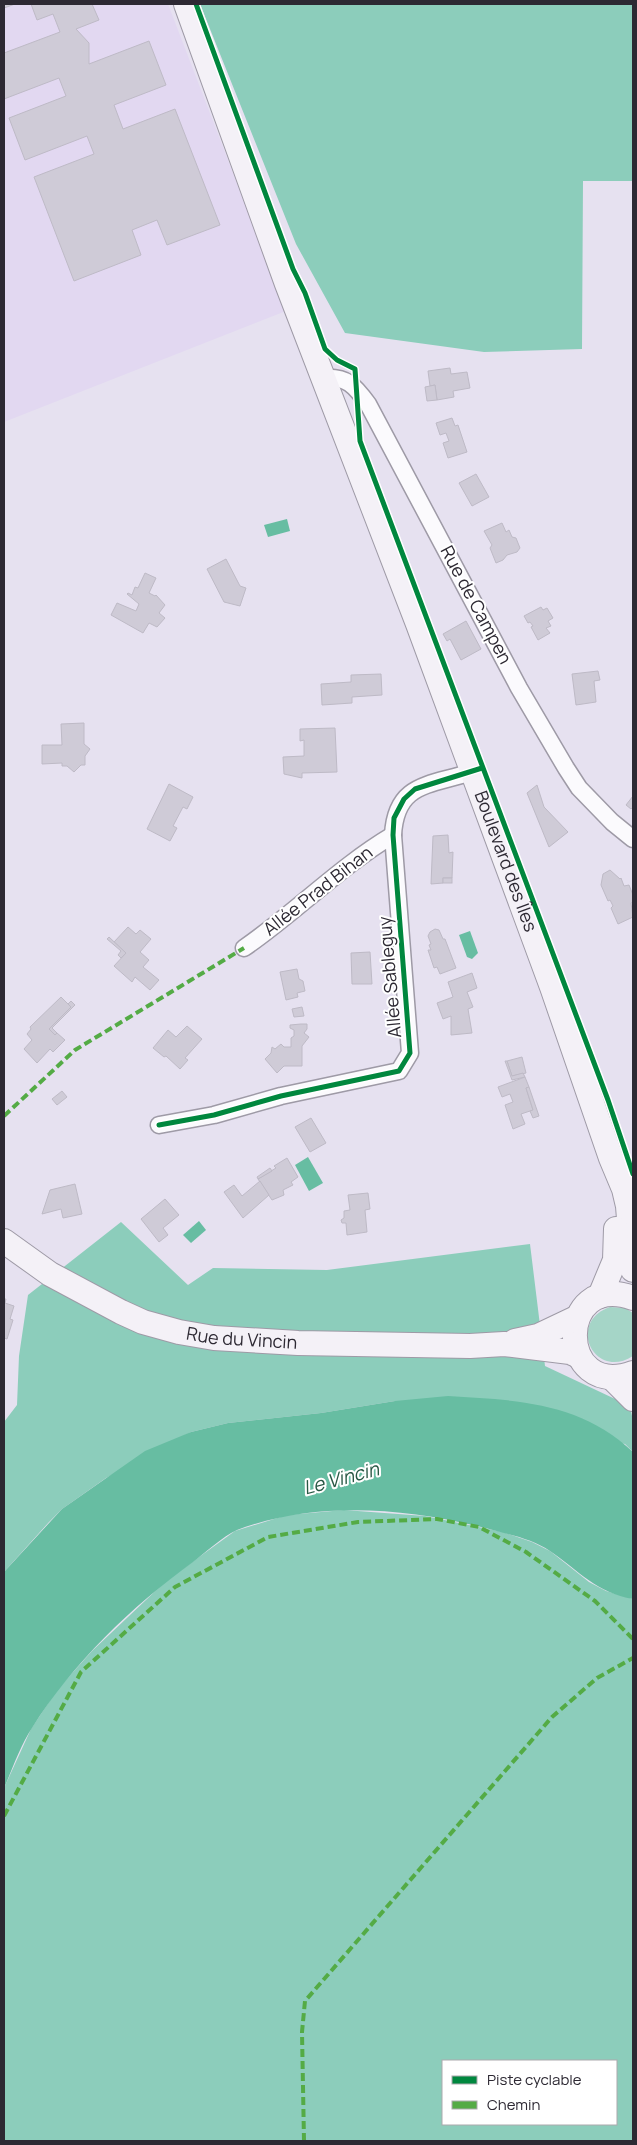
<svg xmlns="http://www.w3.org/2000/svg" width="637" height="2145" font-family="Manrope,sans-serif">
<style>
.built{fill:#e2d8f1}
.green{fill:#a5d5c7}
.forest{fill:#8ccdbb;fill-rule:evenodd}
.water{fill:#67bda2}
.building{fill:#cfcbd7;stroke:#bebac6}
.lines{fill:none;stroke-linecap:round;stroke-linejoin:round}
.minor-casing{stroke:#9e9aa6;stroke-width:19}
.secondary-casing{stroke:#9e9aa6;stroke-width:26}
.minor{stroke:#fbfafd;stroke-width:16}
.secondary{stroke:#f4f1f7;stroke-width:24}
.quiet{stroke:#54ab45;stroke-width:4;stroke-dasharray:8 4;stroke-linecap:butt}
.cycleway-casing{stroke:#fff;stroke-width:8}
.cycleway{stroke:#00873e;stroke-width:5}
.labels{text-anchor:middle;stroke-width:4;stroke-linejoin:round;paint-order:stroke}
.street-label{font-size:18px;fill:#2d2933;stroke:#fff}
.water-label{font-size:19px;font-style:italic;fill:#285844;stroke:#fff}
</style>
<rect width="100%" height="100%" fill="#e6e1f0"/>
<!-- built -->
<path class="built" d="M4,4H168L286,311L4,422Z"/>
<!-- green -->
<path class="green" d="M610,1307L625,1308L633,1313V1356C594,1381 566,1322 610,1307Z"/>
<!-- forest -->
<g class="forest">
<path d="M200,4H633V181H583L582,349L484,352L345,333L296,244Z"/>
<path d="M121,1222L188,1285L213,1268L327,1270L530,1244L545,1366L630,1406L633,1421V1452L625,1444L395,1401L321,1413L228,1423L191,1432L106,1478L62,1509L49,1522L4,1572V1422L17,1405L19,1356L28,1295Z"/>
<path d="M344,1510L425,1516L503,1532L532,1542L550,1551L589,1582L606,1591L633,1599V2141H4V1788L31,1729L57,1690L92,1651L166,1581L235,1531L287,1515ZM443,2061H616V2124H443Z"/>
</g>
<!-- water -->
<g class="water">
<path d="M287,519L290,531L268,537L264,525Z"/>
<path d="M470,931L478,953L472,959L467,957L459,935Z"/>
<path d="M308,1157L323,1183L309,1191L295,1165Z"/>
<path d="M199,1221L206,1230L191,1243L183,1235Z"/>
<path d="M448,1396C516,1400 581,1402 633,1452V1599C597,1593 579,1571 550,1551C537,1542 520,1537 504,1533C419,1509 321,1498 237,1530C223,1536 205,1553 193,1562C132,1606 72,1664 32,1728C20,1746 13,1768 4,1788V1572L62,1509L145,1451L191,1432L228,1423L321,1413L395,1401Z"/>
</g>
<!-- building -->
<g class="building">
<path d="M4,4H15L4,8Z"/>
<path d="M31,4H92L99,20L76,29L89,43V64L149,41L166,85L114,105L123,129L175,109L220,225L167,245L157,220L132,230L141,255L74,281L34,177L94,154L87,136L25,160L9,118L66,96L59,78L4,99V53L60,32L53,14L37,20Z"/>
<path d="M450,368L451,374L467,372L470,388L453,391L454,397L437,400L435,385L430,386L428,371Z"/>
<path d="M435,385L437,400L427,401L425,387Z"/>
<path d="M452,418L455,426L458,425L467,452L448,458L443,443L449,441L446,433L440,435L436,423Z"/>
<path d="M476,474L489,497L472,506L459,483Z"/>
<path d="M502,523L506,532L509,530L512,537L516,538L520,548L517,552L507,555L503,560L496,563L490,548L492,545L484,531Z"/>
<path d="M226,559L240,586L246,588L240,606L224,602L207,569Z"/>
<path d="M145,573L156,578L149,593L155,596L156,595L165,605L159,613L165,618L157,627L149,623L143,633L111,615L117,603L136,611L139,604L127,594L128,593L132,595L135,587L138,588Z"/>
<path d="M541,607L543,610L547,608L553,618L548,621L551,626L546,628L550,633L538,640L531,627L533,626L530,622L528,623L524,616Z"/>
<path d="M466,621L481,649L461,660L450,639L447,641L443,634Z"/>
<path d="M598,671L600,680L594,681L596,702L576,705L572,674Z"/>
<path d="M381,674L382,695L352,697V703L322,705L321,684L351,682V675Z"/>
<path d="M84,723V744L90,749L85,756V765H81L74,772L67,766H62V763L42,764V745H62L61,724Z"/>
<path d="M335,728L337,772L302,773V778L284,774L283,757L304,756V740L300,741V729Z"/>
<path d="M169,784L193,797L187,809L183,807L173,826L177,828L170,841L147,829Z"/>
<path d="M537,785L544,807L568,832L549,847L527,793Z"/>
<path d="M633,796V807L631,809L626,805Z"/>
<path d="M448,835L449,853L453,852L452,878H443V883L431,884L433,836Z"/>
<path d="M610,870L620,879L621,878L624,886L629,885L633,895V902L631,903L633,917L618,924L611,908L613,906L610,900L608,901L601,885L603,874Z"/>
<rect x="443" y="878" width="9" height="5"/>
<path d="M128,927L136,934L140,930L151,939L140,952L149,960L143,967L159,980L150,990L135,977L132,982L114,966L126,953L114,942Z"/>
<path d="M435,929L439,930L443,939H445L456,968L440,974L437,967L434,968L428,950H431L429,945L431,944L428,936L430,932Z"/>
<path d="M109,937L126,953L121,958L118,955L121,951L107,939Z"/>
<path d="M370,952L372,984H352L351,953Z"/>
<path d="M297,969L299,979L303,981L305,991L297,993L298,997L286,1000L280,972Z"/>
<path d="M472,973L477,988L467,992L473,1007L468,1009L472,1033L451,1035V1016L443,1019L437,1003L453,997L448,982Z"/>
<path d="M61,997L71,1007L49,1029L55,1035L57,1033L65,1040L53,1052L50,1049L37,1063L24,1049L32,1040L27,1034L31,1029L30,1027Z"/>
<path d="M71,1001L75,1005L52,1028L57,1033L55,1035L49,1029L71,1007L68,1004Z"/>
<path d="M302,1007L304,1016L294,1017L292,1009Z"/>
<path d="M301,1024H307V1029L304,1033L309,1037L302,1046V1066H284L277,1073L265,1059L271,1053L272,1047L275,1049L281,1044L284,1047H291V1038L294,1036V1030L290,1028V1025Z"/>
<path d="M187,1026L202,1039L185,1058L188,1060L180,1069L166,1056L164,1057L153,1048L168,1030L176,1037Z"/>
<path d="M522,1057L526,1073L512,1076L507,1061Z"/>
<path d="M505,1061H507L512,1076L523,1073L525,1077L512,1080Z"/>
<path d="M525,1077L529,1087L526,1088L533,1110L521,1114L525,1124L513,1129L505,1105L513,1102L510,1094L502,1097L498,1087Z"/>
<path d="M529,1087L539,1116L533,1118L530,1111L533,1110L526,1088Z"/>
<path d="M62,1091L67,1097L57,1105L52,1099Z"/>
<path d="M311,1118L326,1143L310,1152L295,1127Z"/>
<path d="M287,1158L298,1177L291,1182L293,1185L283,1190L284,1195L272,1200L258,1179L276,1168L274,1166Z"/>
<path d="M270,1168L272,1171L258,1179L257,1177Z"/>
<path d="M260,1181L269,1195L243,1218L224,1192L234,1185L242,1196Z"/>
<path d="M75,1184L82,1214L63,1218L61,1209L42,1214L50,1190Z"/>
<path d="M368,1193L370,1209L365,1210L367,1232L347,1235L346,1223H342L341,1220L344,1218V1211L350,1210L348,1195Z"/>
<path d="M165,1199L179,1215L163,1228L168,1235L159,1242L141,1219Z"/>
<path d="M4,1299H6L5,1303L14,1306L10,1319L13,1320L7,1339L4,1338Z"/>
</g>
<g class="lines">
<!-- minor casing -->
<g class="minor-casing">
<g id="minor">
<path d="M323,378C347,376 355,386 368,404L519,688L566,768L579,788L612,822L633,839"/>
<path d="M244,948C295,913 339,867 393,835"/>
<path d="M159,1125L214,1115L281,1096L399,1071L410,1053L393,835C396,782 430,786 471,772"/>
</g>
</g>
<!-- secondary casing -->
<g class="secondary-casing">
<g id="secondary">
<path id="s1" d="M186,4L287,284L418,624L552,987L611,1158L624,1189L628,1206L633,1270"/>
<path id="s2" d="M4,1241L50,1274L121,1312L143,1322L179,1332L214,1338L298,1343L470,1346L504,1344L570,1352L579,1356"/>
<path d="M600,1296L615,1260L616,1229"/>
<path d="M633,1298C555,1270 556,1401 633,1373"/>
<path d="M515,1341L538,1336L578,1317"/>
<path d="M611,1377L633,1399"/>
</g>
</g>
<!-- minor -->
<use href="#minor" class="minor"/>
<!-- secondary -->
<use href="#secondary" class="secondary"/>
<!-- quiet -->
<g class="quiet">
<path d="M4,1116L75,1050L244,948"/>
<path d="M4,1816L81,1672L175,1587L268,1537L358,1522L437,1519L479,1527L526,1552L595,1601L633,1639"/>
<path d="M304,2141L302,2032L305,2001L552,1717L597,1678L633,1658"/>
</g>
<!-- cycleway casing -->
<g class="cycleway-casing">
<g id="cycleway">
<path d="M196,4L293,269L305,293L325,349L337,360L355,369L360,441L608,1100L633,1174"/>
<path d="M159,1125L214,1115L281,1096L399,1071L410,1053L393,835L394,818L404,799L415,789L482,768"/>
</g>
</g>
<!-- cycleway -->
<use href="#cycleway" class="cycleway"/>
</g>
<g class="labels">
<!-- street labels -->
<g class="street-label">
<text transform="translate(476 605) rotate(62)" y="6">Rue de Campen</text>
<text dy="6" stroke="none"><textPath href="#s1" startOffset="915">Boulevard des Îles</textPath></text>
<text transform="translate(318 891) rotate(-38)" y="6">Allée Prad Bihan</text>
<text transform="translate(390 977) rotate(-95)" y="6">Allée Sableguy</text>
<text dy="6" stroke="none"><textPath href="#s2" startOffset="262">Rue du Vincin</textPath></text>
</g>
<!-- water labels -->
<g class="water-label">
<text transform="translate(341 1478) rotate(-15)" y="7">Le Vincin</text>
</g>
</g>
<!-- border -->
<rect width="637" height="2145" fill="none" stroke="#2d2933" stroke-width="10"/>
<!-- legend -->
<rect x="442" y="2060" width="175" height="65" fill="#ffffff" stroke="#aba9ad"/>
<rect x="452" y="2076" width="25" height="8" fill="#00873e" stroke="#aba9ad"/>
<text x="487" y="2085" font-size="15" fill="#2d2933">Piste cyclable</text>
<rect x="452" y="2101" width="25" height="8" fill="#54ab45" stroke="#aba9ad"/>
<text x="487" y="2110" font-size="15" fill="#2d2933">Chemin</text>
</svg>
